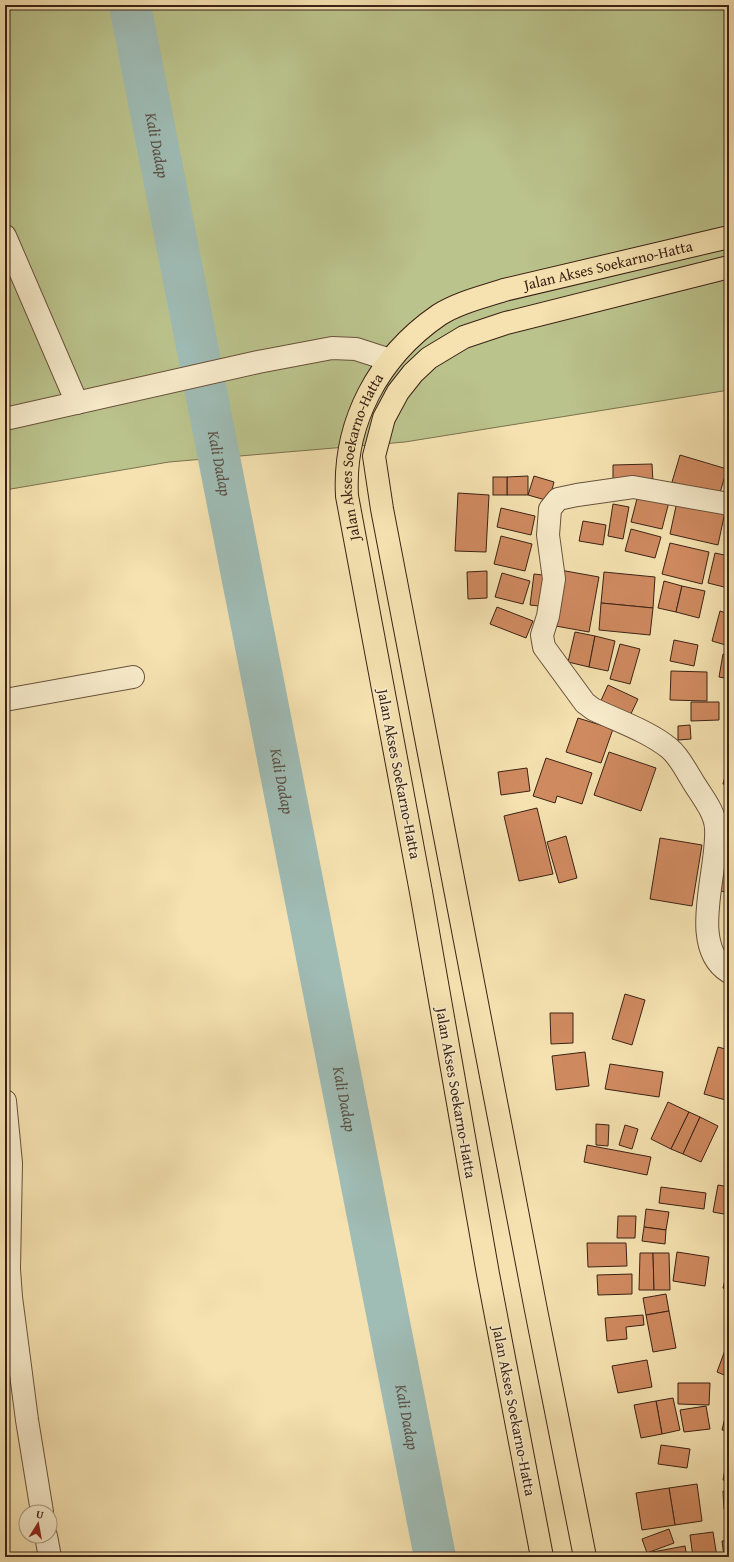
<svg xmlns="http://www.w3.org/2000/svg" width="734" height="1562" font-family="'Gentium Book Plus',serif">
<style>
.green{fill:#bbc38c;stroke:#7b7250}
.lines{fill:none;stroke-linecap:round;stroke-linejoin:round}
.river{stroke:#9fbcb5;stroke-width:42}
.building{fill:#d08a60;stroke:#3b2215}
.minor-casing{stroke:#6a523c;stroke-width:24}
.major-casing{stroke:#3b2215;stroke-width:24}
.minor{stroke:#f8eccc;stroke-width:22}
.major{stroke:#f5e2b0;stroke-width:22}
.labels{text-anchor:middle;stroke-width:3;stroke-linejoin:round;paint-order:stroke}
.street-label{font-size:15px;fill:#3b2215;stroke:#f8eccc}
.water-label{font-size:16px;font-style:italic;fill:#595045;stroke:#f8eccc}
</style>
<rect width="100%" height="100%" fill="#f5e2b0"/>
<filter id="stains"><feTurbulence type="fractalNoise" baseFrequency=".005" numOctaves="4"/><feColorMatrix values="0 0 0 0 .2 0 0 0 0 .09 0 0 0 0 .02 0 0 0 .5 -.17"/></filter>
<radialGradient id="worn" r=".72"><stop offset=".6" stop-color="#630" stop-opacity="0"/><stop offset="1" stop-color="#630" stop-opacity=".3"/></radialGradient>
<!-- green -->
<path class="green" d="M5,5H729V390L405,442L169,462L5,490Z"/>
<g class="lines">
<!-- river -->
<path class="river" id="s1" d="M130,5L435,1557"/>
</g>
<!-- building -->
<g class="building">
<path d="M680,455L727,469L719,496L672,482Z"/>
<path d="M652,464L653,482L613,483V465Z"/>
<path d="M528,476V495H507V477Z"/>
<path d="M534,476L554,482L549,501L528,495Z"/>
<rect x="493" y="477" width="14" height="18"/>
<path d="M639,491L670,498L662,529L631,522Z"/>
<path d="M458,493L489,495L486,552L455,551Z"/>
<path d="M678,497L726,507L718,545L670,534Z"/>
<path d="M613,504L629,507L623,539L608,536Z"/>
<path d="M501,508L535,516L531,535L497,527Z"/>
<path d="M583,521L606,525L603,545L579,541Z"/>
<path d="M631,529L661,537L655,558L625,551Z"/>
<path d="M501,536L532,544L525,571L494,564Z"/>
<path d="M670,543L709,552L702,584L662,574Z"/>
<path d="M715,553L729,556L728,588L708,583Z"/>
<path d="M560,570L599,577L589,632L550,625Z"/>
<path d="M487,571V598L468,599L467,572Z"/>
<path d="M604,572L655,577L653,608L601,603Z"/>
<path d="M502,573L530,581L523,604L495,597Z"/>
<path d="M534,574L551,576L547,607L530,605Z"/>
<path d="M664,581L682,586L676,612L658,608Z"/>
<path d="M682,586L705,591L699,618L676,612Z"/>
<path d="M601,603L653,608L650,635L599,630Z"/>
<path d="M497,607L533,621L526,638L490,624Z"/>
<path d="M720,611L729,614V646L712,641Z"/>
<path d="M575,632L595,636L589,667L568,662Z"/>
<path d="M595,636L615,641L608,671L589,667Z"/>
<path d="M674,640L698,645L694,666L670,661Z"/>
<path d="M620,644L640,649L630,684L610,679Z"/>
<path d="M723,654L729,655V679L719,677Z"/>
<path d="M671,671L707,672V701L670,700Z"/>
<path d="M608,685L638,699L628,720L598,707Z"/>
<path d="M691,702H719V720L691,721Z"/>
<path d="M578,718L613,729L601,763L566,752Z"/>
<path d="M690,725L691,739L678,740V726Z"/>
<path d="M609,752L656,768L641,811L594,795Z"/>
<path d="M546,758L592,773L582,804L557,796L555,803L533,796Z"/>
<path d="M729,761V785L723,784Z"/>
<path d="M527,768L530,791L501,795L498,772Z"/>
<path d="M537,808L553,874L519,881L504,816Z"/>
<path d="M566,836L577,878L559,883L547,842Z"/>
<path d="M660,838L702,845L692,906L650,899Z"/>
<path d="M722,869L729,871V893L717,890Z"/>
<path d="M625,994L645,1000L632,1045L612,1039Z"/>
<path d="M550,1013H573V1043L551,1044Z"/>
<path d="M718,1047L729,1050V1101L704,1094Z"/>
<path d="M585,1052L589,1086L556,1090L552,1056Z"/>
<path d="M610,1064L663,1072L659,1097L605,1089Z"/>
<path d="M668,1102L689,1112L671,1149L651,1139Z"/>
<path d="M689,1112L700,1117L683,1154L671,1149Z"/>
<path d="M700,1117L718,1126L701,1162L683,1154Z"/>
<path d="M596,1124L609,1125L608,1146L596,1145Z"/>
<path d="M625,1125L638,1129L632,1149L619,1145Z"/>
<path d="M587,1145L651,1157L647,1175L584,1162Z"/>
<path d="M718,1185L729,1187V1215L713,1212Z"/>
<path d="M661,1187L706,1193L704,1209L659,1203Z"/>
<path d="M646,1209L669,1212L666,1230L644,1227Z"/>
<path d="M618,1216H636L635,1238H617Z"/>
<path d="M644,1227L666,1230L665,1244L642,1241Z"/>
<path d="M587,1243H626L627,1266L588,1267Z"/>
<path d="M677,1252L709,1257L705,1286L673,1281Z"/>
<path d="M640,1253H653L654,1290H639Z"/>
<path d="M653,1253H669L670,1290H654Z"/>
<path d="M729,1264V1290L723,1288Z"/>
<path d="M632,1274V1294L598,1295L597,1275Z"/>
<path d="M666,1294L669,1311L646,1315L643,1298Z"/>
<path d="M669,1311L676,1348L653,1352L646,1315Z"/>
<path d="M643,1315L644,1325L626,1327L627,1339L607,1341L605,1318Z"/>
<path d="M728,1342H729V1377L717,1372Z"/>
<path d="M647,1360L652,1387L618,1393L612,1366Z"/>
<path d="M678,1383H710L709,1405L678,1404Z"/>
<path d="M673,1398L680,1430L662,1434L656,1401Z"/>
<path d="M656,1401L662,1434L641,1438L634,1405Z"/>
<path d="M706,1406L710,1429L684,1432L680,1410Z"/>
<path d="M727,1409H729V1431L722,1430Z"/>
<path d="M661,1445L690,1449L687,1468L658,1464Z"/>
<path d="M727,1459L729,1460V1481L723,1480Z"/>
<path d="M697,1484L702,1521L675,1525L669,1488Z"/>
<path d="M669,1488L675,1525L642,1530L636,1493Z"/>
<path d="M723,1491H729V1509H724Z"/>
<path d="M669,1529L674,1543L647,1553L642,1539Z"/>
<path d="M713,1532L717,1557H693L690,1535Z"/>
<path d="M729,1540V1557H724L722,1541Z"/>
<path d="M685,1546L687,1557H647V1553Z"/>
</g>
<g class="lines">
<!-- minor casing -->
<g class="minor-casing">
<g id="minor">
<path d="M5,236L77,403"/>
<path d="M5,419L258,362L332,348L356,349L390,360"/>
<path d="M729,504L633,487L577,495L558,499L550,509L548,535L554,579L548,616L542,635L544,647L585,703L593,709C618,721 648,731 669,748C679,756 685,769 692,780C700,794 715,811 716,828C719,870 687,946 729,972"/>
<path d="M5,700L133,677"/>
<path d="M5,1101L11,1163L9,1269L11,1297L27,1420L42,1512"/>
<path d="M46,1536L50,1557"/>
</g>
</g>
<!-- major casing -->
<g class="major-casing">
<g id="major">
<path id="s2" d="M542,1557L488,1274L421,892L347,496C343,423 378,357 439,315C457,303 483,297 504,290L729,237"/>
<path d="M585,1557L536,1310L382,509L374,456L384,418L398,392L413,373L429,358L464,337L506,323L729,267"/>
</g>
</g>
<!-- minor -->
<use href="#minor" class="minor"/>
<!-- major -->
<use href="#major" class="major"/>
</g>
<g class="labels">
<!-- street labels -->
<g class="street-label">
<text dy="5" stroke="none"><textPath href="#s2" startOffset="1468">Jalan Akses Soekarno-Hatta</textPath></text>
<text dy="5" stroke="none"><textPath href="#s2" startOffset="1120">Jalan Akses Soekarno-Hatta</textPath></text>
<text transform="translate(399 774) rotate(79)" y="5">Jalan Akses Soekarno-Hatta</text>
<text transform="translate(456 1093) rotate(80)" y="5">Jalan Akses Soekarno-Hatta</text>
<text transform="translate(514 1411) rotate(79)" y="5">Jalan Akses Soekarno-Hatta</text>
</g>
<!-- water labels -->
<g class="water-label">
<text dy="6" stroke="none"><textPath href="#s1" startOffset="143">Kali Dadap</textPath></text>
<text dy="6" stroke="none"><textPath href="#s1" startOffset="467">Kali Dadap</textPath></text>
<text dy="6" stroke="none"><textPath href="#s1" startOffset="791">Kali Dadap</textPath></text>
<text dy="6" stroke="none"><textPath href="#s1" startOffset="1115">Kali Dadap</textPath></text>
<text dy="6" stroke="none"><textPath href="#s1" startOffset="1439">Kali Dadap</textPath></text>
</g>
</g>
<!-- margin -->
<rect width="734" height="1562" fill="none" stroke="#f5e2b0" stroke-width="20"/>
<rect x="6" y="6" width="722" height="1550" fill="none" stroke="#3b2215" stroke-width="2"/>
<rect x="10" y="10" width="714" height="1542" fill="none" stroke="#3b2215"/>
<!-- north arrow -->
<g transform="translate(38 1524) rotate(11)"><circle r="19" fill="#f8eccc" stroke="#ac9b83"/>
<path d="M0-3L7 15L0 10L-7 15Z" fill="#8f2418"/>
<text y="-6" font-size="11" font-weight="bold" text-anchor="middle" fill="#3b2215">U</text>
</g>
<rect width="100%" height="100%" filter="url(#stains)"/>
<rect width="100%" height="100%" fill="url(#worn)"/>
</svg>
